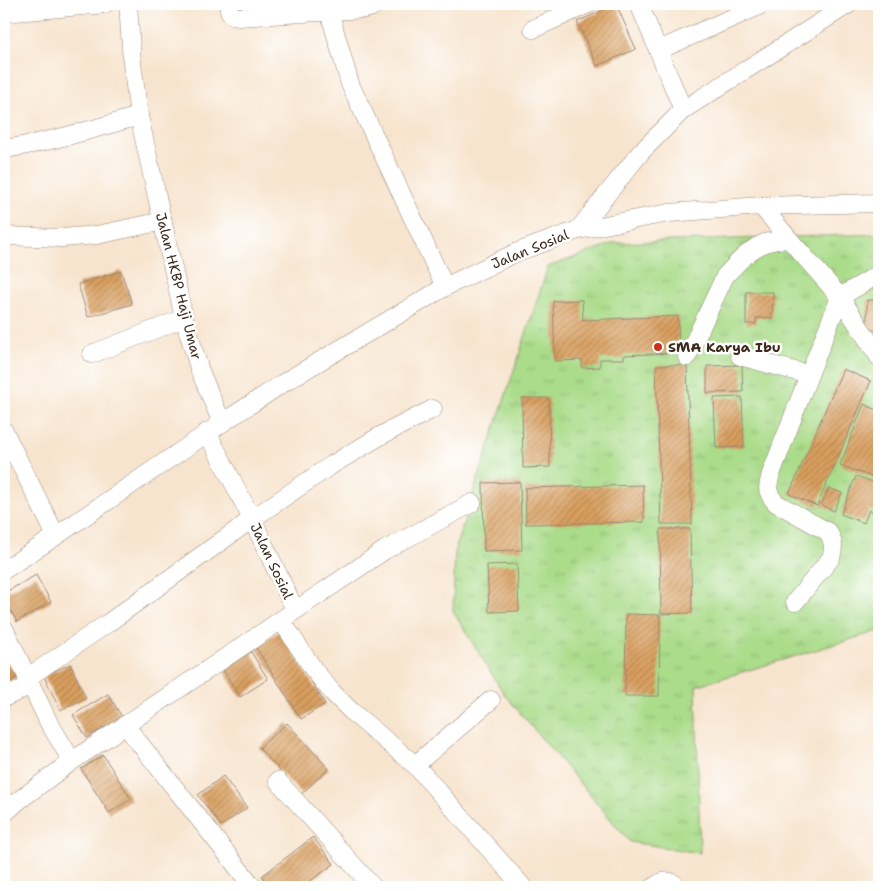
<svg xmlns="http://www.w3.org/2000/svg" width="883" height="891" font-family="'Shantell Sans',sans-serif">
<style>
.grass{fill:url(#grass-tufts);stroke:#728354}
.building{fill:url(#building-hatch)}
.lines{fill:none;stroke-linecap:round;stroke-linejoin:round}
.minor-casing{stroke:#998776;stroke-width:19}
.minor{stroke:#fff;stroke-width:18}
.poi-dot{fill:#c8321e;stroke:#fff;stroke-width:2}
.labels{text-anchor:middle;stroke-width:5;stroke-linejoin:round;paint-order:stroke}
.street-label{font-size:14px;fill:#3b2a1e;stroke:#fff}
.poi-label{font-size:14px;font-weight:bold;fill:#3b2a1e;stroke:#fff;text-anchor:start}
</style>
<defs>
<pattern id="grass-tufts" width="24" height="20" patternUnits="userSpaceOnUse" patternTransform="scale(1.25)"><rect width="24" height="20" fill="#aadc8a"/><path d="M3 7l-1-3M5 7V3M7 7l1-3M15 17l-1-3M17 17v-4M19 17l1-3" fill="none" stroke="#93bd77"/></pattern>
<pattern id="building-hatch" width="6" height="6" patternUnits="userSpaceOnUse" patternTransform="scale(1.25)"><rect width="6" height="6" fill="#d99f5e"/><path d="M-1 1l2-2M0 6l6-6M5 7l2-2" fill="none" stroke="#b1824d"/></pattern>
</defs>
<rect width="100%" height="100%" fill="#fff"/>
<filter id="ink" filterUnits="userSpaceOnUse"><feTurbulence type="fractalNoise" baseFrequency=".02" numOctaves="2"/><feDisplacementMap in="SourceGraphic" scale="10" xChannelSelector="R" yChannelSelector="G"/><feConvolveMatrix kernelMatrix="1 2 1 2 8 2 1 2 1" color-interpolation-filters="sRGB"/></filter>
<filter id="wash" filterUnits="userSpaceOnUse"><feTurbulence type="fractalNoise" baseFrequency=".0096" numOctaves="4" result="noise"/><feDisplacementMap in="SourceGraphic" scale="20" xChannelSelector="R" yChannelSelector="G"/><feGaussianBlur stdDeviation="1.12" result="paint"/><feColorMatrix in="noise" values="0 0 0 0 0 0 0 0 0 0 0 0 0 0 0 0 0 1.4 0 .05"/><feComposite in="paint" operator="in"/></filter>
<g filter="url(#wash)">
<rect width="100%" height="100%" fill="#f7e4ce"/>
<!-- grass -->
<path class="grass" d="M879,234V631L696,686L700,853L630,842L504,694L453,611L455,549L548,267L614,243Z"/>
<g id="blocks">
<!-- building -->
<g class="building">
<path d="M616,4L636,49L597,66L577,22Z"/>
<path d="M121,271L132,304L88,317L78,284Z"/>
<path d="M746,292H773L772,318H756V324H746Z"/>
<path d="M582,300L583,320L678,316L679,353L624,355V359H600V367L582,368V360L555,361L553,301Z"/>
<rect x="867" y="300" width="12" height="30"/>
<path d="M656,365H687L692,524H661Z"/>
<path d="M742,365L743,392L707,393V366Z"/>
<path d="M843,369L871,381L817,506L789,494Z"/>
<path d="M742,397L744,447L716,448L714,398Z"/>
<path d="M522,398H549L550,467L523,468Z"/>
<path d="M864,404L879,411V473L877,479L840,465Z"/>
<path d="M856,476L879,484V514L869,510L864,523L841,514Z"/>
<path d="M520,482L522,550L484,551L483,483Z"/>
<path d="M643,485L644,522L526,524L525,488Z"/>
<path d="M829,488L842,493L834,511L821,505Z"/>
<path d="M660,529H690L692,613L661,614Z"/>
<path d="M517,564L519,611L489,612L487,565Z"/>
<path d="M36,575L51,602L17,622L4,598V593Z"/>
<path d="M626,614L660,615L659,696H625Z"/>
<path d="M280,631L325,704L301,719L255,646Z"/>
<path d="M10,651L22,674L4,685V655Z"/>
<path d="M251,652L268,679L240,697L223,670Z"/>
<path d="M70,664L86,698L60,710L44,676Z"/>
<path d="M108,694L122,717L87,738L73,715Z"/>
<path d="M287,723L329,769L301,794L259,748Z"/>
<path d="M103,755L131,799L109,813L81,769Z"/>
<path d="M223,776L247,808L221,826L198,795Z"/>
<path d="M313,837L334,864L302,887H270L262,876Z"/>
</g>
</g>
</g>
<g filter="url(#ink)">
<use href="#blocks" fill-opacity="0" stroke="#998776" stroke-width="1"/>
<g class="lines">
<!-- minor casing -->
<g class="minor-casing">
<g id="minor">
<path d="M228,4C229,12 230,17 239,17L365,9L372,7L376,4"/>
<path d="M639,4L683,110"/>
<path d="M329,11L350,84L445,287"/>
<path d="M4,13L105,4"/>
<path d="M533,29L588,4"/>
<path d="M659,50L759,6"/>
<path d="M4,149C50,142 94,129 139,116"/>
<path d="M761,206L789,239L840,297L879,357"/>
<path d="M578,230L641,152L683,110L849,4"/>
<path d="M4,236L62,238L97,235L163,221"/>
<path d="M92,354L184,318"/>
<path d="M740,356L809,375L840,297L879,274"/>
<path d="M687,357L725,276C736,264 749,249 765,243C772,240 781,240 789,239"/>
<path d="M222,423L288,380L445,287L515,253L578,230L669,213L761,206L879,203"/>
<path d="M4,431L56,536"/>
<path d="M207,432L252,519L295,610"/>
<path d="M4,570L56,536L222,423L200,371L184,318L139,116L132,62L128,4"/>
<path d="M795,602L831,558C834,548 834,541 828,532L776,503C766,492 767,488 771,474L809,375"/>
<path d="M281,620L314,670L332,692L352,712L415,765L523,887"/>
<path d="M4,628L48,721L72,761"/>
<path d="M27,678L108,623L252,519L330,466L380,436L433,409"/>
<path d="M4,698L31,685"/>
<path d="M125,725L253,887"/>
<path d="M415,765L491,700"/>
<path d="M278,781L373,887"/>
<path d="M4,814L18,801L72,761L385,550L472,503"/>
<path d="M654,887C662,880 670,879 678,887"/>
</g>
</g>
<!-- minor -->
<use href="#minor" class="minor"/>
</g>
</g>
<!-- markers -->
<circle class="poi-dot" cx="658" cy="347" r="5"/>
<g class="labels">
<!-- street labels -->
<g class="street-label">
<text transform="translate(530 249) rotate(-22)" y="5">Jalan Sosial</text>
<text transform="translate(179 286) rotate(76)" y="5">Jalan HKBP Haji Umar</text>
<text transform="translate(272 561) rotate(65)" y="5">Jalan Sosial</text>
</g>
<!-- poi labels -->
<g class="poi-label">
<text x="668" y="352">SMA Karya Ibu</text>
</g>
</g>
<!-- margin -->
<rect width="883" height="891" fill="none" stroke="#fff" stroke-width="20"/>
</svg>
